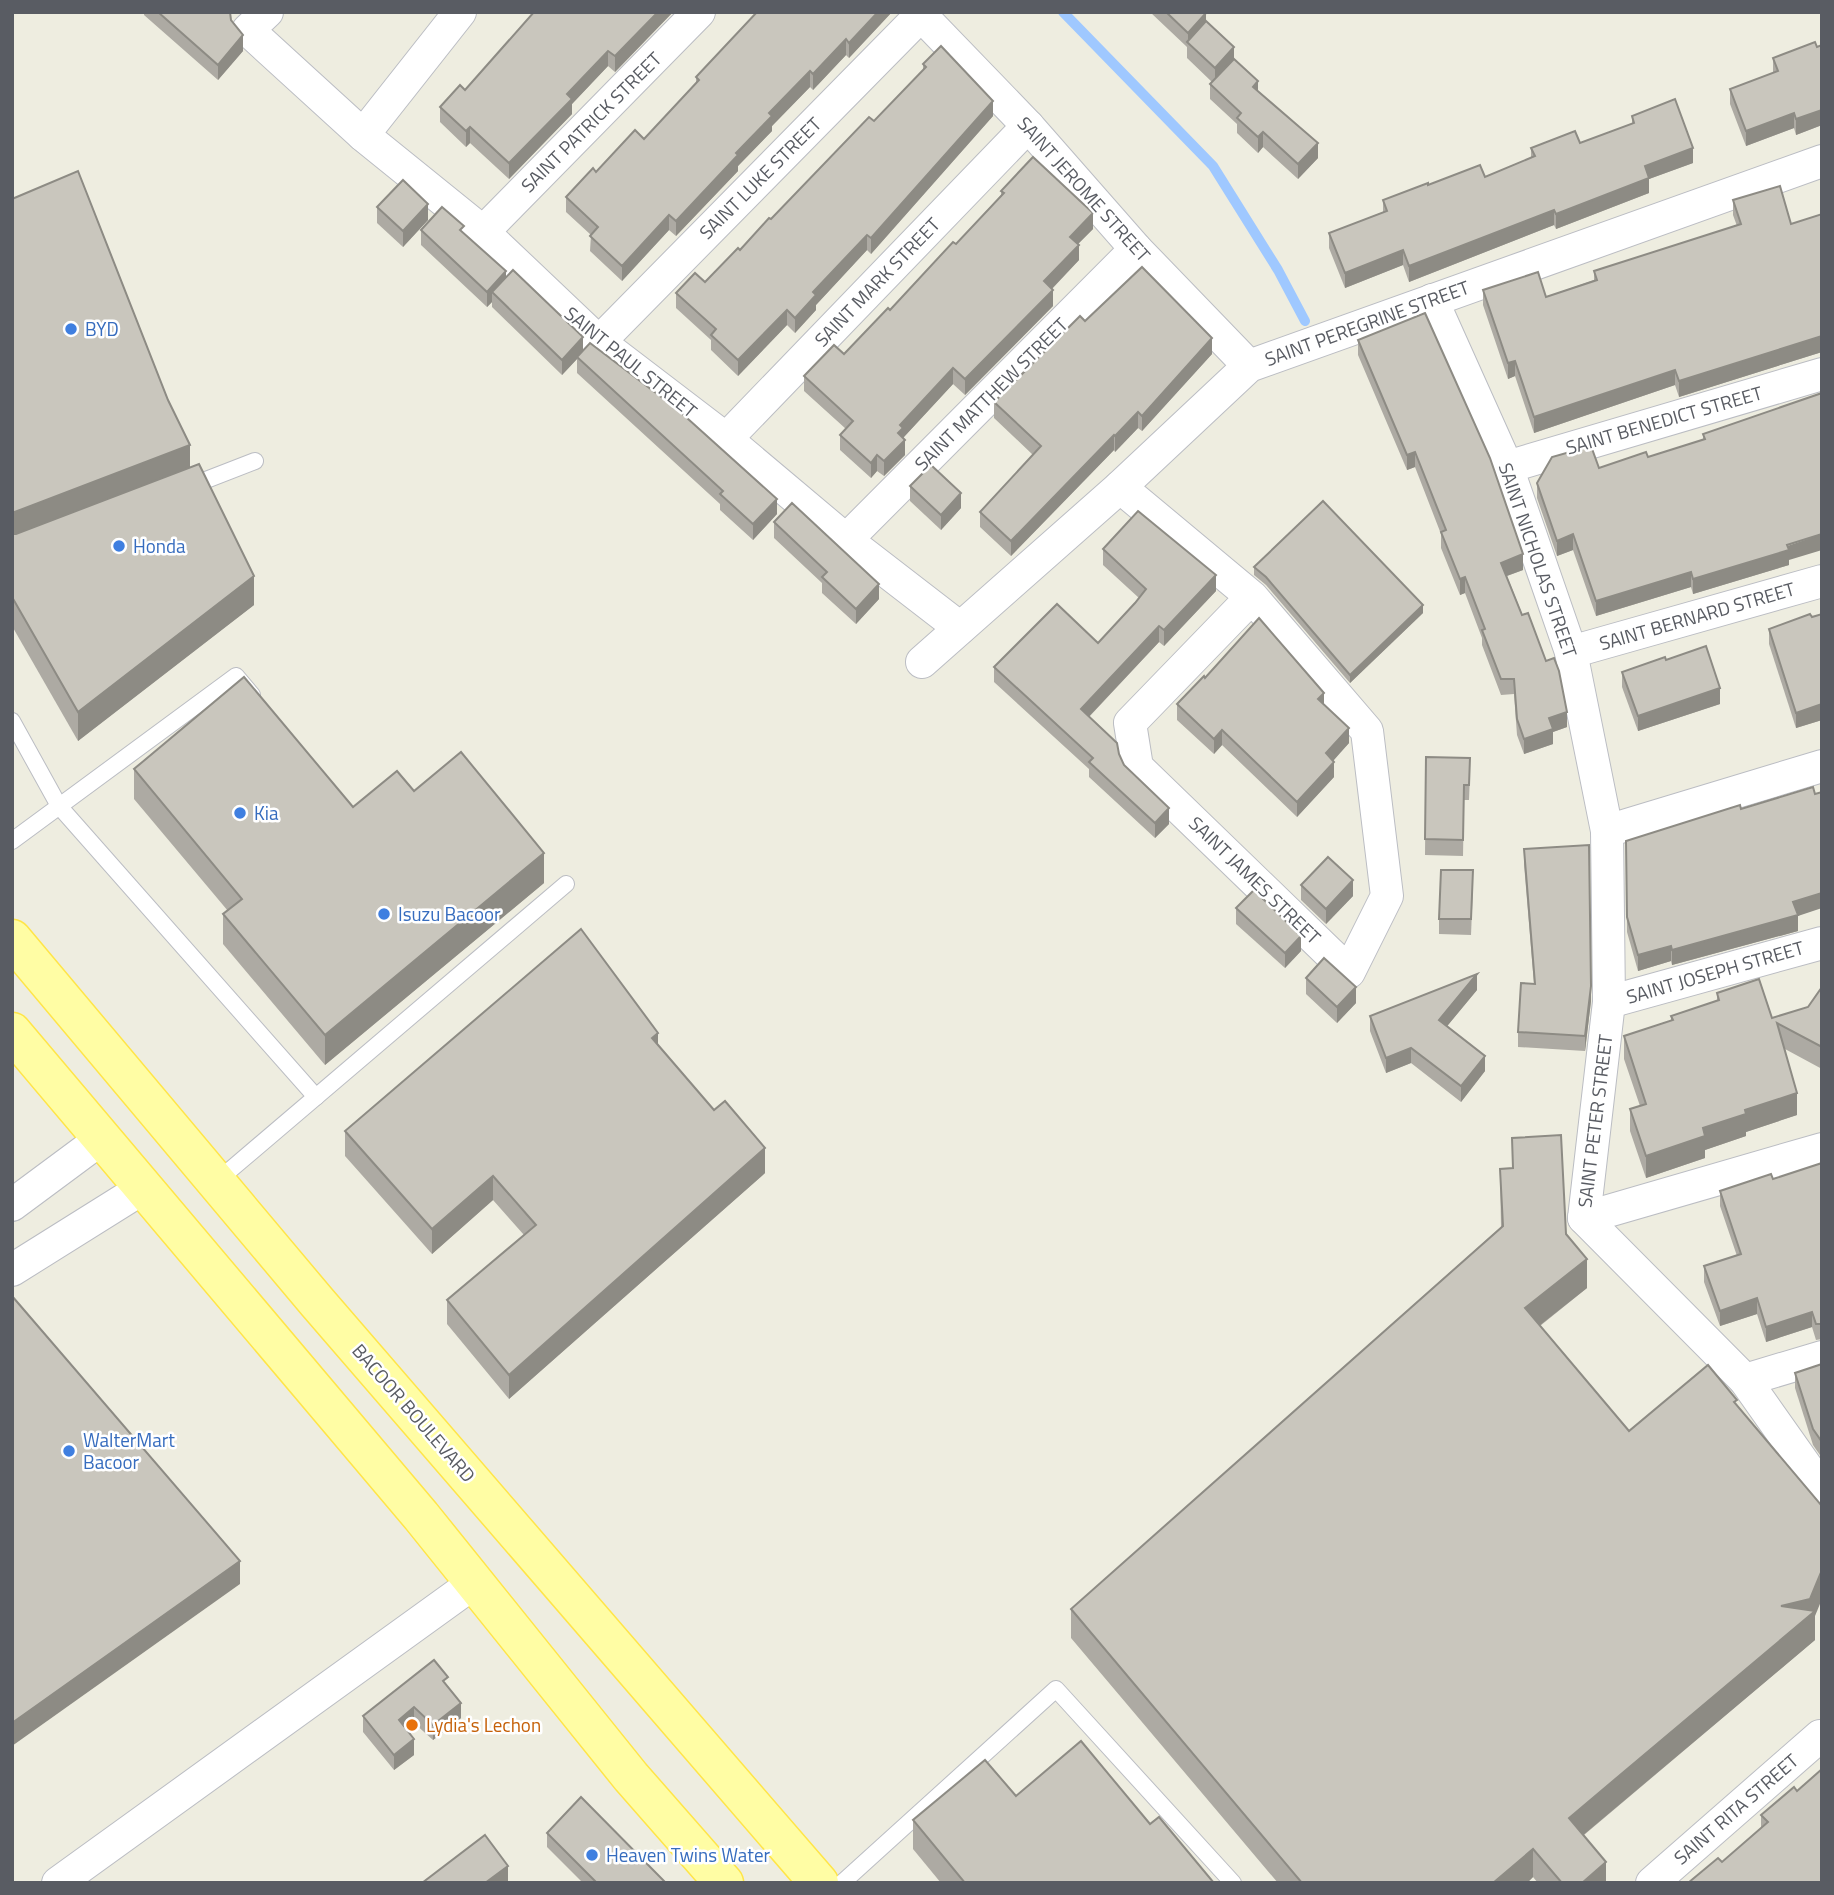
<svg xmlns="http://www.w3.org/2000/svg" width="1834" height="1895" font-family="'Titillium Web',sans-serif">
<style>
.lines{fill:none;stroke-linecap:round;stroke-linejoin:round}
.stream{stroke:#9fc8ff;stroke-width:10}
.lane-casing{stroke:#bbbdc3;stroke-width:18}
.street-casing{stroke:#bbbdc3;stroke-width:34}
.primary-casing{stroke:#ffe548;stroke-width:41}
.lane{stroke:#fff;stroke-width:16}
.street{stroke:#fff;stroke-width:32}
.primary{stroke:#fffda4;stroke-width:38}
.wall{fill:#adaaa3}
.shaded-wall{fill:#8d8b84}
.building{fill:#c9c6bd;stroke:#8d8b84;stroke-width:2}
.shop-dot{fill:#3f7fe0;stroke:#fff;stroke-width:2.5}
.food-dot{fill:#e8710a;stroke:#fff;stroke-width:2.5}
.labels{text-anchor:middle;stroke-width:5;stroke-linejoin:round;paint-order:stroke}
.street-label{font-size:19px;fill:#595c63;stroke:#fff}
.shop-label{font-size:19px;fill:#366cbe;stroke:#fff;text-anchor:start}
.food-label{font-size:19px;fill:#c56008;stroke:#fff;text-anchor:start}
</style>
<rect width="100%" height="100%" fill="#eeede0"/>
<g class="lines">
<!-- stream -->
<path class="stream" d="M1063,12L1213,166L1278,270L1305,321"/>
<!-- lane casing -->
<g class="lane-casing">
<g id="lane">
<path d="M188,487L255,461"/>
<path d="M12,721L59,806L316,1097"/>
<path d="M12,841L236,676L252,695"/>
<path d="M216,1182L566,884"/>
<path d="M842,1883L1056,1689L1233,1883"/>
</g>
</g>
<!-- street casing -->
<g class="street-casing">
<g id="street">
<path d="M267,12L248,30L363,135L483,232L599,342L726,439L846,540L960,628"/>
<path d="M918,12L1028,126L1136,249L1249,366"/>
<path d="M363,135L460,12"/>
<path d="M483,232L699,12"/>
<path d="M1432,300L1507,467L1571,652L1607,831L1609,1002L1584,1218L1745,1380L1822,1489"/>
<path d="M599,342L921,15"/>
<path d="M726,439L1028,126"/>
<path d="M1507,467L1822,374"/>
<path d="M1120,487L1252,597L1367,731L1387,896L1349,972L1137,767L1130,723L1252,597"/>
<path d="M846,540L1136,249"/>
<path d="M1571,652L1822,581"/>
<path d="M922,662L1120,487L1249,366L1822,161"/>
<path d="M1607,831L1822,766"/>
<path d="M1609,1002L1822,943"/>
<path d="M12,1205L101,1139"/>
<path d="M1584,1218L1822,1149"/>
<path d="M12,1270L143,1188"/>
<path d="M1745,1380L1822,1357"/>
<path d="M58,1883L475,1582"/>
<path d="M1652,1883L1820,1736"/>
</g>
</g>
<!-- primary casing -->
<g class="primary-casing">
<g id="primary">
<path d="M12,939L317,1302L819,1883"/>
<path d="M12,1032L421,1516L631,1777L724,1883"/>
</g>
</g>
<!-- lane -->
<use href="#lane" class="lane"/>
<!-- street -->
<use href="#street" class="street"/>
<!-- primary -->
<use href="#primary" class="primary"/>
</g>
<!-- wall -->
<g class="wall">
<path d="M144,12H230L231,20L243,51L218,80L144,15Z"/>
<path d="M534,12H673L615,72L608,66L572,104V114L509,179L470,143L466,147L440,122V107L465,90Z"/>
<path d="M892,12L849,58L846,55L813,90L810,87L772,126V131L738,166V171L676,236L669,230L622,281L590,251L591,235L566,212V197L644,139L696,83V77Z"/>
<path d="M1150,12H1205L1206,21L1258,91L1318,158L1298,179L1263,147L1258,153L1237,133V124L1210,99V84L1212,82L1187,58V47Z"/>
<path d="M1822,45V125L1796,135L1794,128L1746,146L1730,104V89L1773,73V58Z"/>
<path d="M923,64L993,116L871,254L867,250L816,305V310L795,333L787,325L738,376L711,350V340L676,308V293L705,282L874,121L923,70Z"/>
<path d="M1632,116L1693,163L1649,179V193L1556,229L1554,225L1409,282L1403,265L1345,288L1329,248V233L1383,212V200L1428,185L1485,177L1531,158V148L1580,143L1632,124Z"/>
<path d="M1001,191L1093,229L1078,244L1079,260L1052,289L1053,306L965,395L953,384L903,438L905,455L884,476L877,471L871,478L840,450V435L846,429L804,391V376L844,354L890,310L956,244L1001,195Z"/>
<path d="M12,199L190,468L254,605L78,741L12,626Z"/>
<path d="M1733,200L1791,224L1822,214V352L1679,397L1675,385L1534,433L1515,376L1508,379L1483,305V290L1546,297L1594,280V271L1737,226L1733,215Z"/>
<path d="M377,207L428,220L403,247L377,223Z"/>
<path d="M421,230L464,233L506,277L583,350L777,514L753,540L720,510V504L577,373V359L562,375L492,307V302L487,307L421,245Z"/>
<path d="M1085,321L1212,354L1142,431L1138,428L1115,452L1114,450L1011,556L980,527V512L1033,455L994,418V402Z"/>
<path d="M1358,340L1523,570L1507,576L1567,727L1553,732V744L1524,754L1517,735L1514,694L1501,695L1482,645V638L1465,593L1460,595L1441,548V534L1415,467L1407,470L1358,355Z"/>
<path d="M1703,434L1789,560V565L1693,594L1691,587L1596,616L1573,550L1557,556L1537,498V483L1648,457L1703,440Z"/>
<path d="M910,486L961,508L941,530L910,501Z"/>
<path d="M774,522L879,599L856,624L822,593V583L774,538Z"/>
<path d="M1103,549L1216,591L1164,646L1159,642L1089,717L1119,754L1124,765L1169,824L1155,838L1089,777V769L994,682V667L1098,643L1135,603L1139,598L1103,565Z"/>
<path d="M1254,567L1423,613L1350,683L1266,585L1254,575Z"/>
<path d="M1822,614V720L1796,728L1769,644V629Z"/>
<path d="M1666,660L1720,704L1638,731L1622,687V672Z"/>
<path d="M1205,678L1324,704L1349,743L1333,760L1334,777L1297,817L1222,745L1214,754L1177,720V704Z"/>
<path d="M1426,757L1470,774L1469,800H1464L1463,856L1425,855Z"/>
<path d="M134,769L353,807L414,791L544,883L325,1065L223,944V914L228,911L134,799Z"/>
<path d="M1741,809L1798,916V931L1672,965L1671,961L1638,971L1627,932L1626,841Z"/>
<path d="M1524,849L1591,1001L1585,1051L1518,1047V1032L1534,984L1524,864Z"/>
<path d="M1301,885L1353,896L1326,924L1301,900Z"/>
<path d="M1473,886L1471,935L1439,934V919Z"/>
<path d="M1236,908L1301,951L1285,968L1236,924Z"/>
<path d="M1306,978L1356,1003L1337,1023L1306,994Z"/>
<path d="M1822,987V1069L1785,1049L1797,1115L1746,1132V1136L1705,1150V1158L1646,1178L1630,1131V1109L1640,1106L1624,1059V1036L1671,1021V1016L1717,1001V993L1772,1018L1808,1007Z"/>
<path d="M1477,990L1447,1026L1485,1071L1461,1102L1411,1063L1386,1073L1370,1031V1016Z"/>
<path d="M658,1045L765,1173L509,1399L447,1324V1300L524,1235L493,1200L432,1254L345,1156V1131Z"/>
<path d="M1512,1138L1566,1234L1587,1288L1540,1326L1629,1431L1737,1406L1815,1616V1640L1584,1835L1606,1883H1538L1533,1877L1527,1883H1278L1071,1638V1609L1501,1227L1500,1169L1512,1168Z"/>
<path d="M1822,1163V1339L1816,1340L1812,1327L1766,1342L1757,1314L1720,1326L1704,1282V1266L1737,1256L1720,1206V1191L1773,1179Z"/>
<path d="M1822,1364V1458L1813,1445L1795,1388V1373Z"/>
<path d="M448,1686L461,1718L433,1740L414,1723L406,1729L414,1755L394,1770L363,1732V1716Z"/>
<path d="M1797,1791L1822,1883L1722,1862L1761,1828V1815Z"/>
<path d="M1016,1796L1150,1824L1214,1883H941L913,1849V1820Z"/>
<path d="M547,1833L666,1883H583L547,1847Z"/>
</g>
<!-- shaded-wall -->
<g class="shaded-wall">
<path d="M658,12H673L615,72V56Z"/>
<path d="M878,12H892L849,58V43Z"/>
<path d="M1206,13V29L1188,43V33Z"/>
<path d="M243,35V51L218,80V65Z"/>
<path d="M846,39V55L813,90V74Z"/>
<path d="M1234,47V63L1215,84V68Z"/>
<path d="M608,51V66L572,104V114L509,179V163L567,94Z"/>
<path d="M810,71V87L772,126V131L738,166V171L676,236V221L736,153L769,113Z"/>
<path d="M1258,81V97L1253,87Z"/>
<path d="M993,101V116L871,254V238Z"/>
<path d="M1822,110V125L1796,135V119Z"/>
<path d="M1794,113V128L1746,146V131Z"/>
<path d="M470,127V143L466,147V131Z"/>
<path d="M1263,132V147L1258,153V137Z"/>
<path d="M1318,143V158L1298,179V164Z"/>
<path d="M1693,148V163L1649,179V193L1556,229V214L1645,166Z"/>
<path d="M428,204V220L403,247V231Z"/>
<path d="M1554,210V225L1409,282V266Z"/>
<path d="M1093,213V229L1070,252V237Z"/>
<path d="M669,215V230L622,281V266Z"/>
<path d="M867,235V250L816,305V310L795,333V318L813,292Z"/>
<path d="M1079,245V260L1044,297V281Z"/>
<path d="M1403,250V265L1345,288V273Z"/>
<path d="M506,271V287L492,292V302L487,307V292Z"/>
<path d="M1053,290V306L965,395V379Z"/>
<path d="M787,310V325L738,376V360Z"/>
<path d="M1822,336V352L1679,397V381Z"/>
<path d="M583,337V352L577,357V359L562,375V360Z"/>
<path d="M1212,338V354L1142,431V416Z"/>
<path d="M1515,361V376L1508,379V363Z"/>
<path d="M953,368V384L903,438L905,440V455L884,476V461L898,433L900,425Z"/>
<path d="M1675,370V385L1534,433V417Z"/>
<path d="M1138,412V428L1115,452V436Z"/>
<path d="M1114,435V450L1011,556V541Z"/>
<path d="M190,445V474L12,542V513Z"/>
<path d="M1415,452V467L1407,470V455Z"/>
<path d="M877,455V471L871,478V463Z"/>
<path d="M961,493V508L941,530V515Z"/>
<path d="M777,499V514L753,540V524Z"/>
<path d="M1573,534V550L1557,556V541Z"/>
<path d="M1822,534V550L1789,560V565L1693,594V579Z"/>
<path d="M1523,554V570L1501,578V563Z"/>
<path d="M1691,572V587L1596,616V601Z"/>
<path d="M1216,575V591L1164,646V630Z"/>
<path d="M254,576V605L78,741V712Z"/>
<path d="M1465,577V593L1460,595V579Z"/>
<path d="M879,584V599L856,624V609Z"/>
<path d="M1423,605V613L1350,683V675Z"/>
<path d="M1159,626V642L1081,725V709Z"/>
<path d="M1720,688V704L1638,731V716Z"/>
<path d="M1324,693V709L1318,699Z"/>
<path d="M1822,704V720L1796,728V713Z"/>
<path d="M1567,712V727L1553,732V744L1524,754V739L1549,718Z"/>
<path d="M1349,728V743L1326,769V753Z"/>
<path d="M1222,730V745L1214,754V739Z"/>
<path d="M1334,762V777L1297,817V802Z"/>
<path d="M1169,808V824L1155,838V823Z"/>
<path d="M544,853V883L325,1065V1035Z"/>
<path d="M1353,880V896L1326,924V909Z"/>
<path d="M1822,893V908L1798,916V931L1672,965V950L1793,902Z"/>
<path d="M1301,936V951L1285,968V953Z"/>
<path d="M1671,946V961L1638,971V955Z"/>
<path d="M1477,974V990L1439,1036V1020Z"/>
<path d="M1591,986V1001L1585,1051V1036Z"/>
<path d="M1356,987V1003L1337,1023V1007Z"/>
<path d="M658,1033V1058L652,1038Z"/>
<path d="M1411,1048V1063L1386,1073V1058Z"/>
<path d="M1485,1056V1071L1461,1102V1086Z"/>
<path d="M1797,1093V1115L1746,1132V1136L1705,1150V1158L1646,1178V1156L1703,1128L1745,1110Z"/>
<path d="M765,1148V1173L509,1399V1375Z"/>
<path d="M493,1176V1200L432,1254V1229Z"/>
<path d="M1587,1259V1288L1525,1337V1308Z"/>
<path d="M1757,1298V1314L1720,1326V1311Z"/>
<path d="M1812,1312V1327L1766,1342V1327Z"/>
<path d="M240,1561V1584L12,1746V1723Z"/>
<path d="M1822,1570V1599L1815,1616V1640L1569,1847V1818L1781,1606Z"/>
<path d="M461,1703V1718L433,1740V1725Z"/>
<path d="M414,1707V1723L399,1735V1720Z"/>
<path d="M414,1739V1755L394,1770V1755Z"/>
<path d="M1533,1849V1877L1527,1883H1493Z"/>
<path d="M1606,1862V1883H1582Z"/>
<path d="M508,1866V1881L506,1883H485Z"/>
</g>
<!-- building -->
<g class="building">
<path d="M158,12H230L231,20L243,35L218,65Z"/>
<path d="M534,12H658L615,56L608,51L567,94L572,99L509,163L470,127L466,131L440,107L460,85L465,90Z"/>
<path d="M757,12H878L849,43L846,39L813,74L810,71L769,113L772,116L736,153L738,155L676,221L669,215L622,266L590,236L598,227L566,197L593,168L596,172L635,130L644,139L699,80L696,77Z"/>
<path d="M1166,12H1205L1206,13L1188,33Z"/>
<path d="M1206,21L1234,47L1215,68L1187,42Z"/>
<path d="M1815,42L1817,47L1822,45V110L1796,119L1794,113L1746,131L1730,89L1778,71L1773,58Z"/>
<path d="M941,46L993,101L871,238L867,235L813,292L816,295L795,318L787,310L738,360L711,335L716,329L676,293L695,273L705,282L738,248L740,250L769,218L771,219L869,117L874,121L926,67L923,64Z"/>
<path d="M1234,59L1258,81L1253,87L1318,143L1298,164L1263,132L1258,137L1237,118L1241,113L1210,84Z"/>
<path d="M1675,99L1693,148L1645,166L1649,178L1556,214L1554,210L1409,266L1403,250L1345,273L1329,233L1387,211L1383,200L1428,183V185L1480,165L1485,177L1535,156L1531,148L1575,131L1580,143L1634,123L1632,116Z"/>
<path d="M1033,157L1093,213L1070,237L1079,245L1044,281L1053,290L965,379L953,368L900,425L903,428L898,433L905,440L884,461L877,455L871,463L840,435L853,421L804,376L834,345L844,354L888,308L890,310L953,242L956,244L1004,193L1001,191Z"/>
<path d="M78,171L168,400L190,445L12,513V199Z"/>
<path d="M403,180L428,204L403,231L377,207Z"/>
<path d="M1780,186L1791,224L1822,214V336L1679,381L1675,370L1534,417L1515,361L1508,363L1483,290L1538,272L1546,297L1597,280L1594,271L1741,224L1733,200Z"/>
<path d="M442,207L464,226L460,230L506,271L487,292L421,230Z"/>
<path d="M1142,267L1212,338L1142,416L1138,412L1115,436L1114,435L1011,541L980,512L1041,446L994,402L1080,316L1085,321Z"/>
<path d="M513,270L583,337L562,360L492,292Z"/>
<path d="M1425,313L1490,458L1523,554L1501,563L1522,615L1528,613L1546,661L1554,658L1559,671L1567,712L1549,718L1553,729L1524,739L1517,719L1514,679H1501L1482,630L1485,629L1465,577L1460,579L1441,532L1446,530L1415,452L1407,455L1358,340Z"/>
<path d="M590,343L677,409L777,499L753,524L720,494L723,491L577,357Z"/>
<path d="M1822,393V534L1787,545L1789,550L1693,579L1691,572L1596,601L1573,534L1557,541L1537,483L1552,457L1591,446L1599,468L1646,452L1648,457L1705,439L1703,434Z"/>
<path d="M199,464L254,576L78,712L12,597V534H16Z"/>
<path d="M931,465L961,493L941,515L910,486Z"/>
<path d="M1323,501L1423,605L1350,675L1266,577L1254,567Z"/>
<path d="M792,503L879,584L856,609L822,577L827,572L774,522Z"/>
<path d="M1138,511L1216,575L1164,630L1159,626L1081,709L1117,743L1119,754L1124,765L1169,808L1155,823L1089,762L1093,758L994,667L1057,604L1098,643L1135,603L1146,589L1103,549Z"/>
<path d="M1810,614L1812,617L1822,614V704L1796,713L1769,629Z"/>
<path d="M1259,618L1324,693L1318,699L1349,728L1326,753L1334,762L1297,802L1222,730L1214,739L1177,704L1204,676L1205,678Z"/>
<path d="M1706,646L1720,688L1638,716L1622,672L1665,657L1666,660Z"/>
<path d="M244,677L353,807L397,771L414,791L461,752L544,853L325,1035L223,914L242,899L134,769Z"/>
<path d="M1426,757L1470,758L1469,785H1464L1463,840L1425,839Z"/>
<path d="M1813,787L1815,794L1822,792V893L1793,902L1798,915L1672,950L1671,946L1638,955L1627,917L1626,841L1740,805L1741,809Z"/>
<path d="M1589,845L1591,986L1585,1036L1518,1032L1521,983L1535,984L1524,849Z"/>
<path d="M1328,857L1353,880L1326,909L1301,885Z"/>
<path d="M1441,870H1473L1471,919H1439Z"/>
<path d="M1254,890L1301,936L1285,953L1236,908Z"/>
<path d="M581,929L658,1033L652,1038L714,1110L725,1101L765,1148L509,1375L447,1300L536,1225L493,1176L432,1229L345,1131Z"/>
<path d="M1324,958L1356,987L1337,1007L1306,978Z"/>
<path d="M1477,974L1439,1020L1485,1056L1461,1086L1411,1048L1386,1058L1370,1016Z"/>
<path d="M1759,979L1772,1018L1808,1007L1822,987V1047L1777,1023L1797,1093L1745,1110L1746,1114L1703,1128L1705,1136L1646,1156L1630,1109L1646,1104L1624,1036L1673,1020L1671,1016L1719,1000L1717,993Z"/>
<path d="M1561,1135L1566,1234L1587,1259L1525,1308L1629,1431L1708,1365L1737,1400L1734,1402L1822,1506V1570L1810,1599L1781,1606L1815,1611L1569,1818L1606,1862L1582,1883H1562L1533,1849L1493,1883H1302L1071,1609L1503,1226L1500,1169L1513,1168L1512,1138Z"/>
<path d="M1822,1163V1324H1816L1812,1312L1766,1327L1757,1298L1720,1311L1704,1266L1741,1254L1720,1191L1771,1174L1773,1179Z"/>
<path d="M12,1296L240,1561L12,1723Z"/>
<path d="M1822,1364V1442L1813,1429L1795,1373Z"/>
<path d="M434,1660L448,1677L443,1681L461,1703L433,1725L414,1707L399,1720L414,1739L394,1755L363,1716Z"/>
<path d="M1081,1741L1150,1824L1159,1817L1214,1883H965L913,1820L985,1760L1016,1796Z"/>
<path d="M1822,1769V1883H1688L1718,1858L1722,1862L1768,1822L1761,1815L1794,1787L1797,1791Z"/>
<path d="M581,1797L666,1883H597L547,1833Z"/>
<path d="M485,1835L508,1866L485,1883H422Z"/>
</g>
<!-- markers -->
<g class="shop-dot">
<circle cx="71" cy="329" r="7"/>
<circle cx="119" cy="546" r="7"/>
<circle cx="240" cy="813" r="7"/>
<circle cx="384" cy="914" r="7"/>
<circle cx="69" cy="1451" r="7"/>
<circle cx="592" cy="1855" r="7"/>
</g>
<circle class="food-dot" cx="412" cy="1725" r="7"/>
<g class="labels">
<!-- street labels -->
<g class="street-label">
<text transform="translate(591 122) rotate(-45)" y="7">SAINT PATRICK STREET</text>
<text transform="translate(760 178) rotate(-45)" y="7">SAINT LUKE STREET</text>
<text transform="translate(1084 189) rotate(48)" y="7">SAINT JEROME STREET</text>
<text transform="translate(877 282) rotate(-46)" y="7">SAINT MARK STREET</text>
<text transform="translate(1367 323) rotate(-20)" y="7">SAINT PEREGRINE STREET</text>
<text transform="translate(631 362) rotate(39)" y="7">SAINT PAUL STREET</text>
<text transform="translate(991 394) rotate(-45)" y="7">SAINT MATTHEW STREET</text>
<text transform="translate(1664 420) rotate(-16)" y="7">SAINT BENEDICT STREET</text>
<text transform="translate(1538 560) rotate(71)" y="7">SAINT NICHOLAS STREET</text>
<text transform="translate(1697 616) rotate(-16)" y="7">SAINT BERNARD STREET</text>
<text transform="translate(1255 880) rotate(44)" y="7">SAINT JAMES STREET</text>
<text transform="translate(1715 972) rotate(-16)" y="7">SAINT JOSEPH STREET</text>
<text transform="translate(1595 1121) rotate(-83)" y="7">SAINT PETER STREET</text>
<text transform="translate(414 1413) rotate(49)" y="7">BACOOR BOULEVARD</text>
<text transform="translate(1736 1809) rotate(-41)" y="7">SAINT RITA STREET</text>
</g>
<!-- shop labels -->
<g class="shop-label">
<text x="85" y="336">BYD</text>
<text x="133" y="553">Honda</text>
<text x="254" y="820">Kia</text>
<text x="398" y="921">Isuzu Bacoor</text>
<text x="83" y="1447">WalterMart<tspan x="83" dy="22">Bacoor</tspan></text>
<text x="606" y="1862">Heaven Twins Water</text>
</g>
<!-- food labels -->
<g class="food-label">
<text x="426" y="1732">Lydia's Lechon</text>
</g>
</g>
<!-- border -->
<rect width="1834" height="1895" fill="none" stroke="#595c63" stroke-width="28"/>
</svg>
